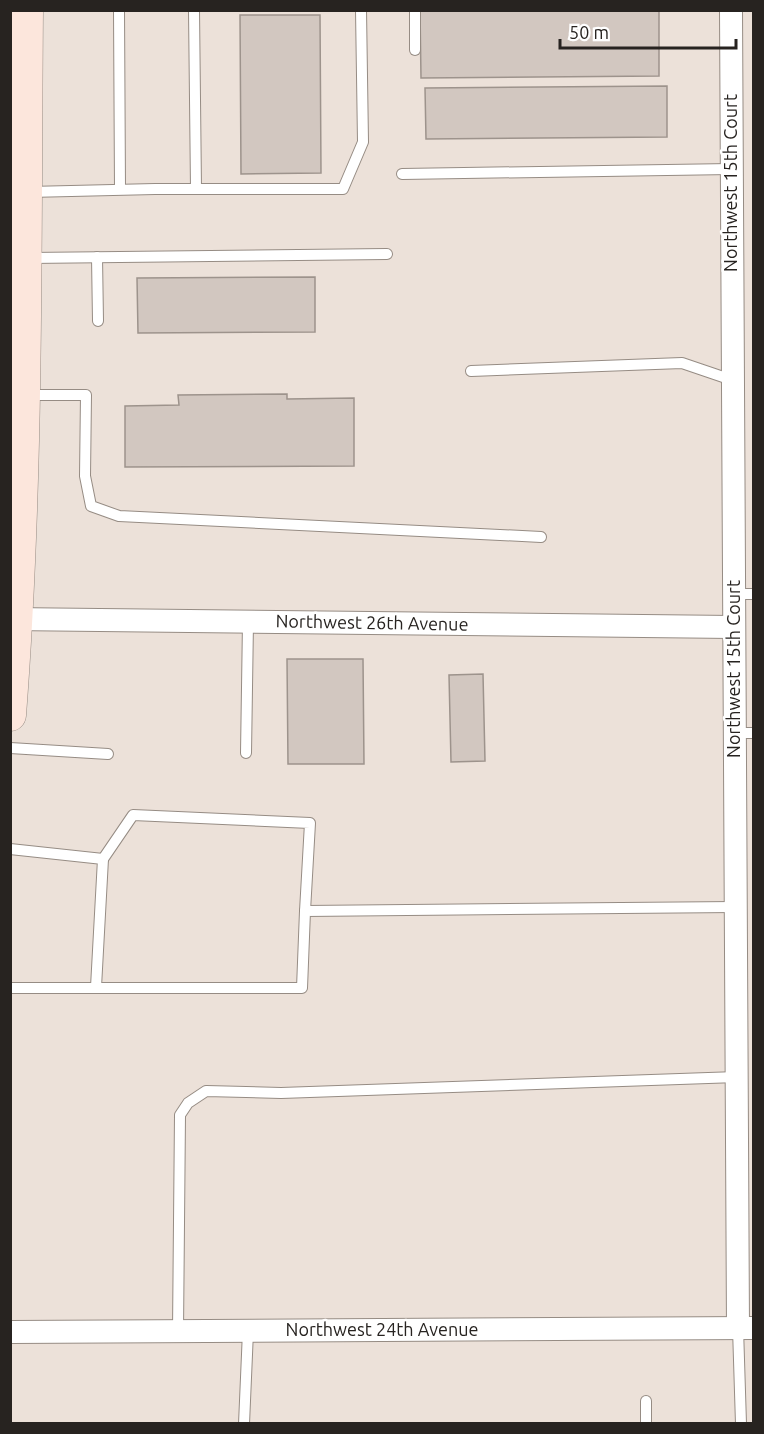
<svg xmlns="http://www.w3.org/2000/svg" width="764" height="1434" font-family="Ubuntu,sans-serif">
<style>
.building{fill:#d2c7c0;stroke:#9d938c;stroke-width:1.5}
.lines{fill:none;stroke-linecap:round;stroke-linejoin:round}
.lane-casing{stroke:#968c84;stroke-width:12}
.street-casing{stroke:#968c84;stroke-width:24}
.secondary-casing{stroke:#968c84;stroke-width:33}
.lane{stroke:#fff;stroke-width:10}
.street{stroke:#fff;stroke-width:22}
.secondary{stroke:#fce6dc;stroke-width:32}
.labels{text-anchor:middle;stroke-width:5;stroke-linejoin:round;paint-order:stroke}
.street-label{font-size:18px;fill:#272320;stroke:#fff}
</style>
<rect width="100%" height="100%" fill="#ece1d9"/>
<!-- building -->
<g class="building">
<path d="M420,10H659V76L421,78Z"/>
<path d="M240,15H320L321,173L241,174Z"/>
<path d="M667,86V137L426,139L425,88Z"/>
<path d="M315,277V332L138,333L137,278Z"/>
<path d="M287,394V399L354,398V466L125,467V406L179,405L178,395Z"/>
<path d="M287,659H363L364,764H288Z"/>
<path d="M483,674L485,761L451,762L449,675Z"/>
</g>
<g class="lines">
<!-- lane casing -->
<g class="lane-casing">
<g id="lane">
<path d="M119,10L120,189"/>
<path d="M194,10L196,189"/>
<path d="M415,50V10"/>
<path d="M402,174L731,169"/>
<path d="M29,192L155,189H343L363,142L361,10"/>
<path d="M97,257L98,321"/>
<path d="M29,258L387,254"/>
<path d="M471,371L682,363L732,380"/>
<path d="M25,395H86L85,476L91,506L119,516L541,537"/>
<path d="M733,594H754"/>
<path d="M734,733H754"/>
<path d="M10,748L108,754"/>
<path d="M246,753L248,622"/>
<path d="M10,849L103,859L96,987"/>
<path d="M103,859L133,815L310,823L305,911"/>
<path d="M10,988H302L305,911L735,907"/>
<path d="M738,1328L741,1424"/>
<path d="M178,1331L180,1115L188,1103L206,1091L281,1093L737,1077"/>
<path d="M646,1401V1424"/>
<path d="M244,1424L248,1331"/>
</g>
</g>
<!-- street casing -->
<g class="street-casing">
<g id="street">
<path d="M731,10L738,1328"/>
<path d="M10,619L733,627"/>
<path d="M10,1332L753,1328"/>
</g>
</g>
<!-- secondary casing -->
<g class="secondary-casing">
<path id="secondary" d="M10,715C28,481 25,246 27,10"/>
</g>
<!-- lane -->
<use href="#lane" class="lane"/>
<!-- street -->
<use href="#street" class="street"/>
<!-- secondary -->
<use href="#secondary" class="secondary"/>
</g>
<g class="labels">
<!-- street labels -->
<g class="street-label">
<text transform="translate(731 183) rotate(-90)" y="6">Northwest 15th Court</text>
<text transform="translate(372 623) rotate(1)" y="6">Northwest 26th Avenue</text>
<text transform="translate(734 669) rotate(-90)" y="6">Northwest 15th Court</text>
<text x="382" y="1336">Northwest 24th Avenue</text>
</g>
</g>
<!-- border -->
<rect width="764" height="1434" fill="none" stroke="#272320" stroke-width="24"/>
<!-- scale -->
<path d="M560 39v9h176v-9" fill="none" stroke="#272320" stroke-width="3"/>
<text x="569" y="39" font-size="18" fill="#272320" stroke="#ffffff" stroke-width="4.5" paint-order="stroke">50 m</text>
</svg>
